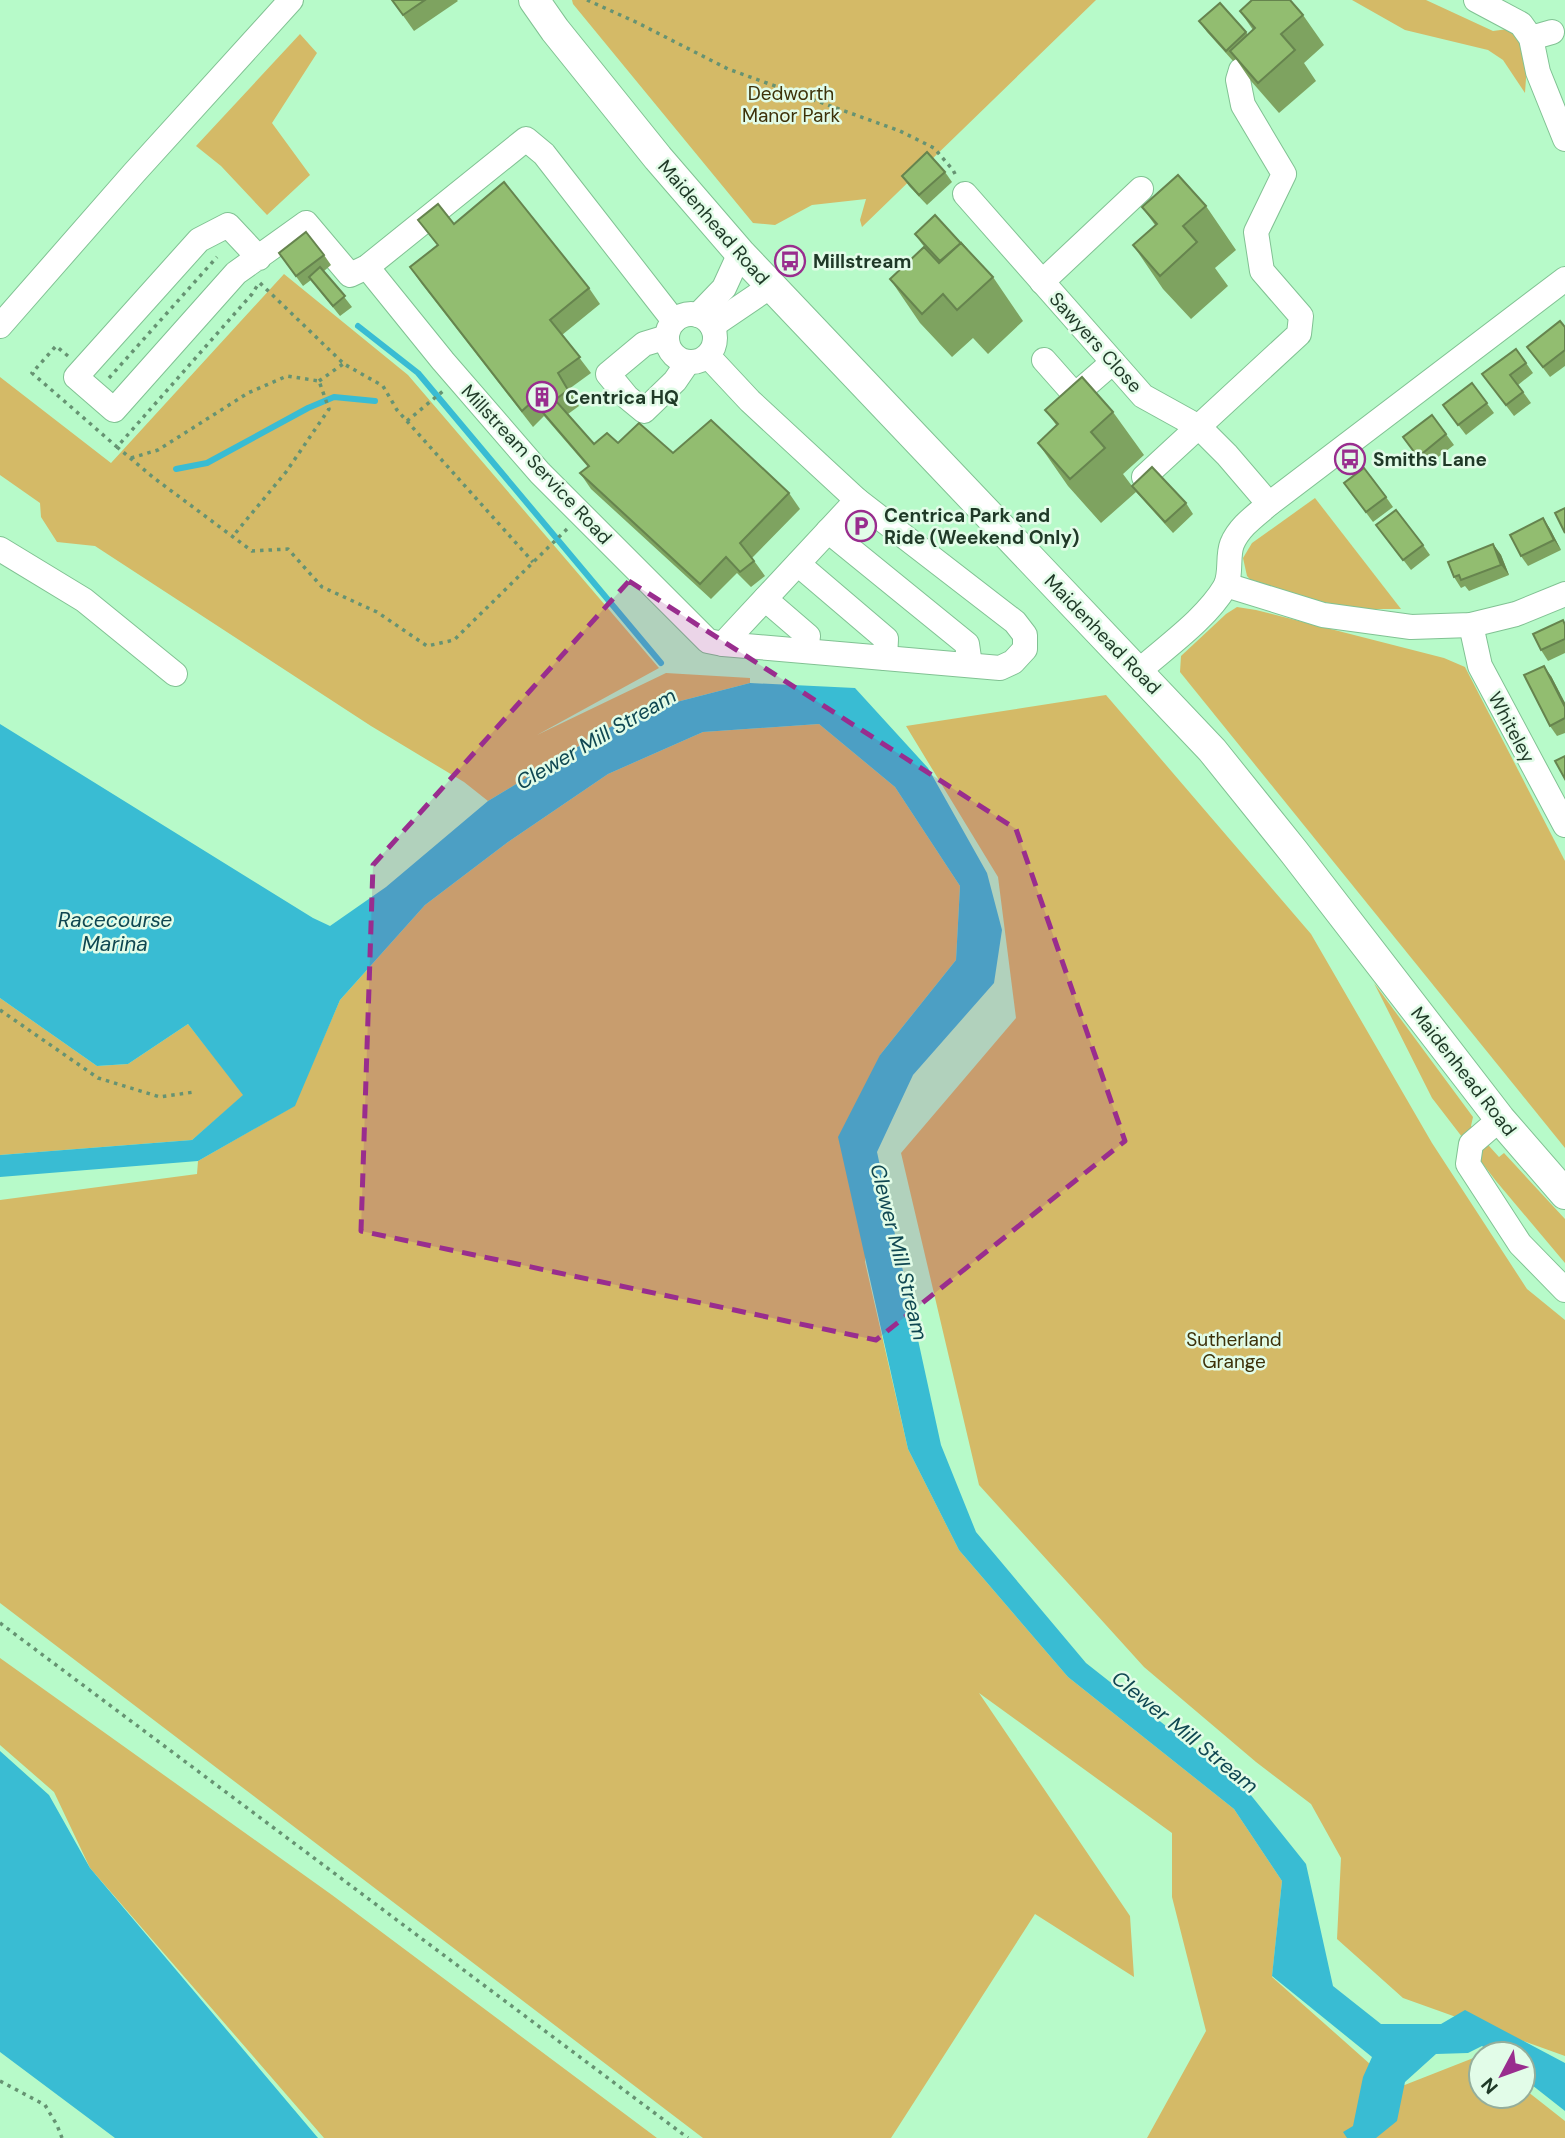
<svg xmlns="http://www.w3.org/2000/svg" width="1565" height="2138" font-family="'DM Sans',sans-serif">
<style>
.green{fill:#d4ba67}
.water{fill:#39bcd3}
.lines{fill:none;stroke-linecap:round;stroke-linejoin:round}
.stream{stroke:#39bcd3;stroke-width:6}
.minor-casing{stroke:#81c293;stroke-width:26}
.major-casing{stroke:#81c293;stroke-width:32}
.path{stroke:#669372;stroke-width:3.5;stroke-dasharray:3.5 5;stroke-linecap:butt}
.minor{stroke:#fff;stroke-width:24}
.major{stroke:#fff;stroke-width:30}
.wall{fill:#7ea360}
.shaded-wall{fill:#66844e}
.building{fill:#92bd70;stroke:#66844e;stroke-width:2}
.marked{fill:#992d8e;fill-opacity:0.2;stroke:#992d8e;stroke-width:5;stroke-dasharray:14 9;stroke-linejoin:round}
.labels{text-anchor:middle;stroke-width:5;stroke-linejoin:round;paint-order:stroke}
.park-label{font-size:19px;fill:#3d3109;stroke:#e2fce8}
.street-label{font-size:19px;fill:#1f3927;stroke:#e2fce8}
.poi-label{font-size:19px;font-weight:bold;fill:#1f3927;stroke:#e2fce8;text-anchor:start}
.water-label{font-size:21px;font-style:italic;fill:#0f4751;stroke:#e2fce8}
</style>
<rect width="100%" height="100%" fill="#b7fac9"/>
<!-- green -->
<g class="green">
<path d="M572,0H1096L862,227L860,220L866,199L812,205L775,225L753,223L573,4Z"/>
<path d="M1352,0H1426L1493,31L1515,28L1527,64L1525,93L1503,60L1488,50L1405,30Z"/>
<path d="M300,34L317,53L272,123L310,175L267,215L221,166L196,146Z"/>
<path d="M284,274L408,375L659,668L537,735L666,673L750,678V683L634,713L488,801L464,782L371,726L95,546L57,542L41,517L40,503L0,475V377L111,463Z"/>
<path d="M1315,498L1401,609H1358L1259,589L1247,576L1243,558L1252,543Z"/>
<path d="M1237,607L1256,610L1444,658L1465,667L1565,861V1148L1180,672L1181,656L1226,614Z"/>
<path d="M1106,695L1311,934L1432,1143L1527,1289L1565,1320V2056L1403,1998L1337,1939L1341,1858L1311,1804L1256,1762L1144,1667L979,1485L901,1153L1016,1018L998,877L906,726Z"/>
<path d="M819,724L895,787L960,886L956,960L880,1055L865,1262L908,1449L959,1550L1068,1677L1234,1809L1282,1881L1272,1977L1397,2088L1481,2055V2096H1523V2088L1565,2121V2138H1147L1206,2031L1172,1897V1833L979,1693L1130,1916L1134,1977L1035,1914L891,2138H703L0,1603V1200L197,1174L198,1161L294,1106L340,1000L425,905L508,842L608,774L703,732Z"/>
<path d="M1374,983L1473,1117L1471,1126L1499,1157L1504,1153L1565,1219V1263L1496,1181L1432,1098Z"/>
<path d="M0,998L97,1066L128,1064L188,1024L244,1095L192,1140L0,1155Z"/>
<path d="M0,1658L332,1895L657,2138H324L90,1868L54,1792L0,1745Z"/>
</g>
<!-- water -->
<g class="water">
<path d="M750,683L855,688L928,768L987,873L1002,930L994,983L913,1075L877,1152L941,1445L976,1532L1086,1663L1246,1789L1306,1864L1333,1986L1381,2024H1441L1465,2010L1565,2063V2111L1523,2078V2054H1493L1482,2046L1468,2053L1436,2054L1405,2082L1397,2121L1376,2138H1347L1343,2132L1353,2126L1363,2077L1372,2057L1272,1976L1282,1881L1234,1809L1068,1677L959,1550L908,1449L838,1137L880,1055L956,960L960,886L895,787L819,724L703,732L608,774L508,842L425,905L340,1000L295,1106L198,1161L0,1177V1155L192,1140L243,1095L188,1024L128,1064L97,1066L0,998V724L313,918L330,926L386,887L488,801L634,713Z"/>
<path d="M0,1751L49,1795L90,1868L318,2138H115L0,2052Z"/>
</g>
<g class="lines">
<!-- stream -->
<g class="stream">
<path d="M358,326L418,373L661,663"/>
<path d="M176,469L207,463L308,408L334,397L375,401"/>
</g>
<!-- minor casing -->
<g class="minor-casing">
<g id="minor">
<path d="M1476,0L1521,24L1531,38L1538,72L1565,139"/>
<path d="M1531,38L1552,32"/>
<path d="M965,194L1143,396L1199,427L1227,455L1269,504"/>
<path d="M259,258L228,225L199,240L76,377L114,410L236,273L306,223L350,275L367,267L526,139L544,154L674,321"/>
<path d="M367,267L443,361L540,473L708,641L723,644L1000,668L1013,662L1025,649V635L1015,622L857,500L750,401L708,356"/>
<path d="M1042,282L1141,189"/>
<circle cx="691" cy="338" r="24"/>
<path d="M698,315L724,288L740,253"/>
<path d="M0,326L134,173L291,0"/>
<path d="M712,326L771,286"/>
<path d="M667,337L644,344L608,374L627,397L644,411L675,381L688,362"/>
<path d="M1044,360L1075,395L1113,362"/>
<path d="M1144,477L1299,334L1301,316L1262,271L1256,232L1284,174L1243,105L1238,80L1241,70"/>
<path d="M828,531L967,644L970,665"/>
<path d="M0,549L84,600L175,674"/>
<path d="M798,564L886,639L885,658"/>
<path d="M1226,585L1323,615L1411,627L1471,625L1516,614L1565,594"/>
<path d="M765,599L808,636L806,651"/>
<path d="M1471,625L1480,666L1565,825"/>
<path d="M723,644L857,500"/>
<path d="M1139,671C1167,646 1206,619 1225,587C1232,574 1227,557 1232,544C1239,527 1255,516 1269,504L1565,279"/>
<path d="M1500,1119L1471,1144L1468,1164L1520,1244L1565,1290"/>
</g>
</g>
<!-- major casing -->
<g class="major-casing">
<path id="major" d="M534,0L555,30L658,158L740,253L1212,750L1294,852L1500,1119L1565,1194"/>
</g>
<!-- path -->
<g class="path">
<path d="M587,0L638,23L728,69L900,131L934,148L953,170L956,176"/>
<path d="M260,283L344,364L383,386L397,410L533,562"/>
<path d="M68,356L56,346L32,373L117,447L252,294L257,286"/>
<path d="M109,378L217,257"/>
<path d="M319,381L343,364"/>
<path d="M407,421L443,391"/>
<path d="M117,447L154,478L252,551L288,549L322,587L377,612L427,646L454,640L567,529"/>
<path d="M131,458L158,450L248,393L287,376L319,381L329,409L286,472L233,536"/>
<path d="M0,1010L98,1078L160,1097L194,1092"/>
<path d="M0,1623L688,2138"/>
<path d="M0,2081L45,2105L57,2125L62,2138"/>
</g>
<!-- minor -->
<use href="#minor" class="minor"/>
<!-- major -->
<use href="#major" class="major"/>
</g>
<!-- wall -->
<g class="wall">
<path d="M392,0H457L458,1L414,31Z"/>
<path d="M1240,11L1303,15L1324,45L1304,63L1316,81L1279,113L1251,81L1236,59L1233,61L1207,32L1199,21L1246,32L1248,35L1253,30Z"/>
<path d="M945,172L952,182L927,205L909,186L902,176Z"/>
<path d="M1206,206L1236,250L1215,268L1228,286L1191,319L1163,289L1133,245L1155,225L1142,207Z"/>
<path d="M418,220L454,224L589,288L600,304L562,335L591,373L569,389L579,406L568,414L594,444L618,443L673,453L789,493L800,509L752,558L765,576L751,587L737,573L711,599L591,489L580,473L588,467L544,416L533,427L421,283L410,267L437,245Z"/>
<path d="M915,234L993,277L1023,321L988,354L973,338L952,357L920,323L890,279L939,263L922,244Z"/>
<path d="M279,253L324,255L331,265L324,271L352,307L340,316L311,280L303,286Z"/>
<path d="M1565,327V366L1550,377L1527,347Z"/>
<path d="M1526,363L1533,373L1518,385L1531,403L1514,416L1482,374Z"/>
<path d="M1472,383L1494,413L1466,435L1443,405Z"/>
<path d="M1045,410L1113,412L1144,455L1123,474L1132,486L1186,503L1193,514L1173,533L1136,492L1101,523L1068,486L1038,443L1057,426Z"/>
<path d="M1432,415L1454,445L1425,467L1403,437Z"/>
<path d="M1344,483L1386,497L1393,507L1373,522Z"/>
<path d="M1543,518L1550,529L1561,550L1528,566L1521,556Z"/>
<path d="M1384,535L1423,545L1430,555L1411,570Z"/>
<path d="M1493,544L1501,555L1509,575L1469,591L1465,586L1461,588L1454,577Z"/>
<path d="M1563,620L1565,624V653L1548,661L1541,650Z"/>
<path d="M1551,676L1565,703V733L1557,736L1550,726Z"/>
</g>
<!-- shaded-wall -->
<g class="shaded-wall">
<path d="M1543,518L1550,529L1561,550L1554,540Z"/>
<path d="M1493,544L1501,555L1509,575L1501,565Z"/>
<path d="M1544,666L1551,676L1565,703V707Z"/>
</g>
<!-- building -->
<g class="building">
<path d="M392,0H425L403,15Z"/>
<path d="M1252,0H1290L1303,15L1281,34L1295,50L1258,83L1230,51L1255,28L1240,11Z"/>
<path d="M1220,3L1246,32L1226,51L1199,21Z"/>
<path d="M927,152L945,172L919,195L902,176Z"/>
<path d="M1178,175L1206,206L1183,226L1197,242L1160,276L1133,245L1157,224L1142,207Z"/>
<path d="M504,182L589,288L550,320L580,357L558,373L568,390L555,400L594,444L607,433L618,443L639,423L673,453L711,420L789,493L740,543L754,561L740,572L726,557L700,584L580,473L589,466L533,401L522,411L410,267L438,245L418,220L438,204L454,224Z"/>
<path d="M935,215L967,250L961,243L940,261L915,234Z"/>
<path d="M306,232L324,255L296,276L279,253Z"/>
<path d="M961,243L993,277L957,310L943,294L922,314L890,279L924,247L939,263Z"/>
<path d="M320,267L345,296L333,306L309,277Z"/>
<path d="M1560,321L1565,327V350L1543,367L1527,347Z"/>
<path d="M1516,349L1526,363L1510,375L1523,392L1506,405L1482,374Z"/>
<path d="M1082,377L1113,412L1091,432L1105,448L1070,479L1038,443L1058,424L1045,410Z"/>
<path d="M1472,383L1487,403L1458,425L1443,405Z"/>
<path d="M1432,415L1446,434L1418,457L1403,437Z"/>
<path d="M1152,467L1186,503L1165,522L1132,486Z"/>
<path d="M1364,468L1386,497L1366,512L1344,483Z"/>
<path d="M1565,508V533L1555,513Z"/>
<path d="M1396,510L1423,545L1403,560L1376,525Z"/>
<path d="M1543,518L1554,540L1521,556L1510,535Z"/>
<path d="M1493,544L1501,565L1461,580L1459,575L1454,577L1448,562Z"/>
<path d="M1563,620L1565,625V639L1541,650L1533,634Z"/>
<path d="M1544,666L1565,707V718L1550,726L1524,675Z"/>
<path d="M1565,756V779L1555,761Z"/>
</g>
<!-- marked area -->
<path class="marked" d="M629,581L1016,829L1125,1141L876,1340L361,1231L373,865Z"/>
<!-- icons -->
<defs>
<g id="bus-ring" transform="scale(1.575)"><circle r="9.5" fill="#e2fce8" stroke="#992d8e" stroke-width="1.5"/><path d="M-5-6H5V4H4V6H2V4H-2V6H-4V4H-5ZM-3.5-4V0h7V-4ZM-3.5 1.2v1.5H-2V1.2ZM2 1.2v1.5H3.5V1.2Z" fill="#992d8e"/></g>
<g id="building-ring" transform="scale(1.575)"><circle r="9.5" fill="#e2fce8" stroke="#992d8e" stroke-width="1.5"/><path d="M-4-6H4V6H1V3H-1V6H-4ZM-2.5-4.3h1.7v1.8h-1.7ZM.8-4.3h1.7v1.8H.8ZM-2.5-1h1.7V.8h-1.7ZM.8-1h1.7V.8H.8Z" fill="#992d8e"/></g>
<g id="parking-ring" transform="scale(1.575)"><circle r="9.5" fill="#e2fce8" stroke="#992d8e" stroke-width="1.5"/><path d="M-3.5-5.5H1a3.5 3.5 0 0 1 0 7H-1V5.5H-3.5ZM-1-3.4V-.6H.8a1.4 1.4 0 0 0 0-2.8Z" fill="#992d8e"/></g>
</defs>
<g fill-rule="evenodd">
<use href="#bus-ring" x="790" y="261"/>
<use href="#building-ring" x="542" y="397"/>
<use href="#bus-ring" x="1350" y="459"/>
<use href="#parking-ring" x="861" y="526"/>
</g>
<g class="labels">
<!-- park labels -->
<g class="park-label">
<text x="791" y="100">Dedworth<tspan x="791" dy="22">Manor Park</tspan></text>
<text x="1234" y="1346">Sutherland<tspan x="1234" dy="22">Grange</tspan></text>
</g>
<!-- street labels -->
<g class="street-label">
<text transform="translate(714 222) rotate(49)" y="7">Maidenhead Road</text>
<text transform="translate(1096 342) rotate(48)" y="7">Sawyers Close</text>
<text transform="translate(537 464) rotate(47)" y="7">Millstream Service Road</text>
<text transform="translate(1103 634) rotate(46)" y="7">Maidenhead Road</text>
<text transform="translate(1512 727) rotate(62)" y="7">Whiteley</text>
<text transform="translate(1464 1071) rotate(52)" y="7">Maidenhead Road</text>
</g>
<!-- poi labels -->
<g class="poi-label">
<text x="813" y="268">Millstream</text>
<text x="565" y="404">Centrica HQ</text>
<text x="1373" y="466">Smiths Lane</text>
<text x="884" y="522">Centrica Park and<tspan x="884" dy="22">Ride (Weekend Only)</tspan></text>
</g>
<!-- water labels -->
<g class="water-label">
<text transform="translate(596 739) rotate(-30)" y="7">Clewer Mill Stream</text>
<text x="115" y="927">Racecourse<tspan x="115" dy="24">Marina</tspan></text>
<text transform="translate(899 1252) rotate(76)" y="7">Clewer Mill Stream</text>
<text transform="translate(1185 1732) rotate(39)" y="7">Clewer Mill Stream</text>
</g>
</g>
<!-- north arrow -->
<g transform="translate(1502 2075) rotate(229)"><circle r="33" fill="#e2fce8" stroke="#94ae9b" stroke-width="2"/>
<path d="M0-5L12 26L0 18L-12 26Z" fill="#992d8e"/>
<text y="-10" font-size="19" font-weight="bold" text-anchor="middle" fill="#1f3927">N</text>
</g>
</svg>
